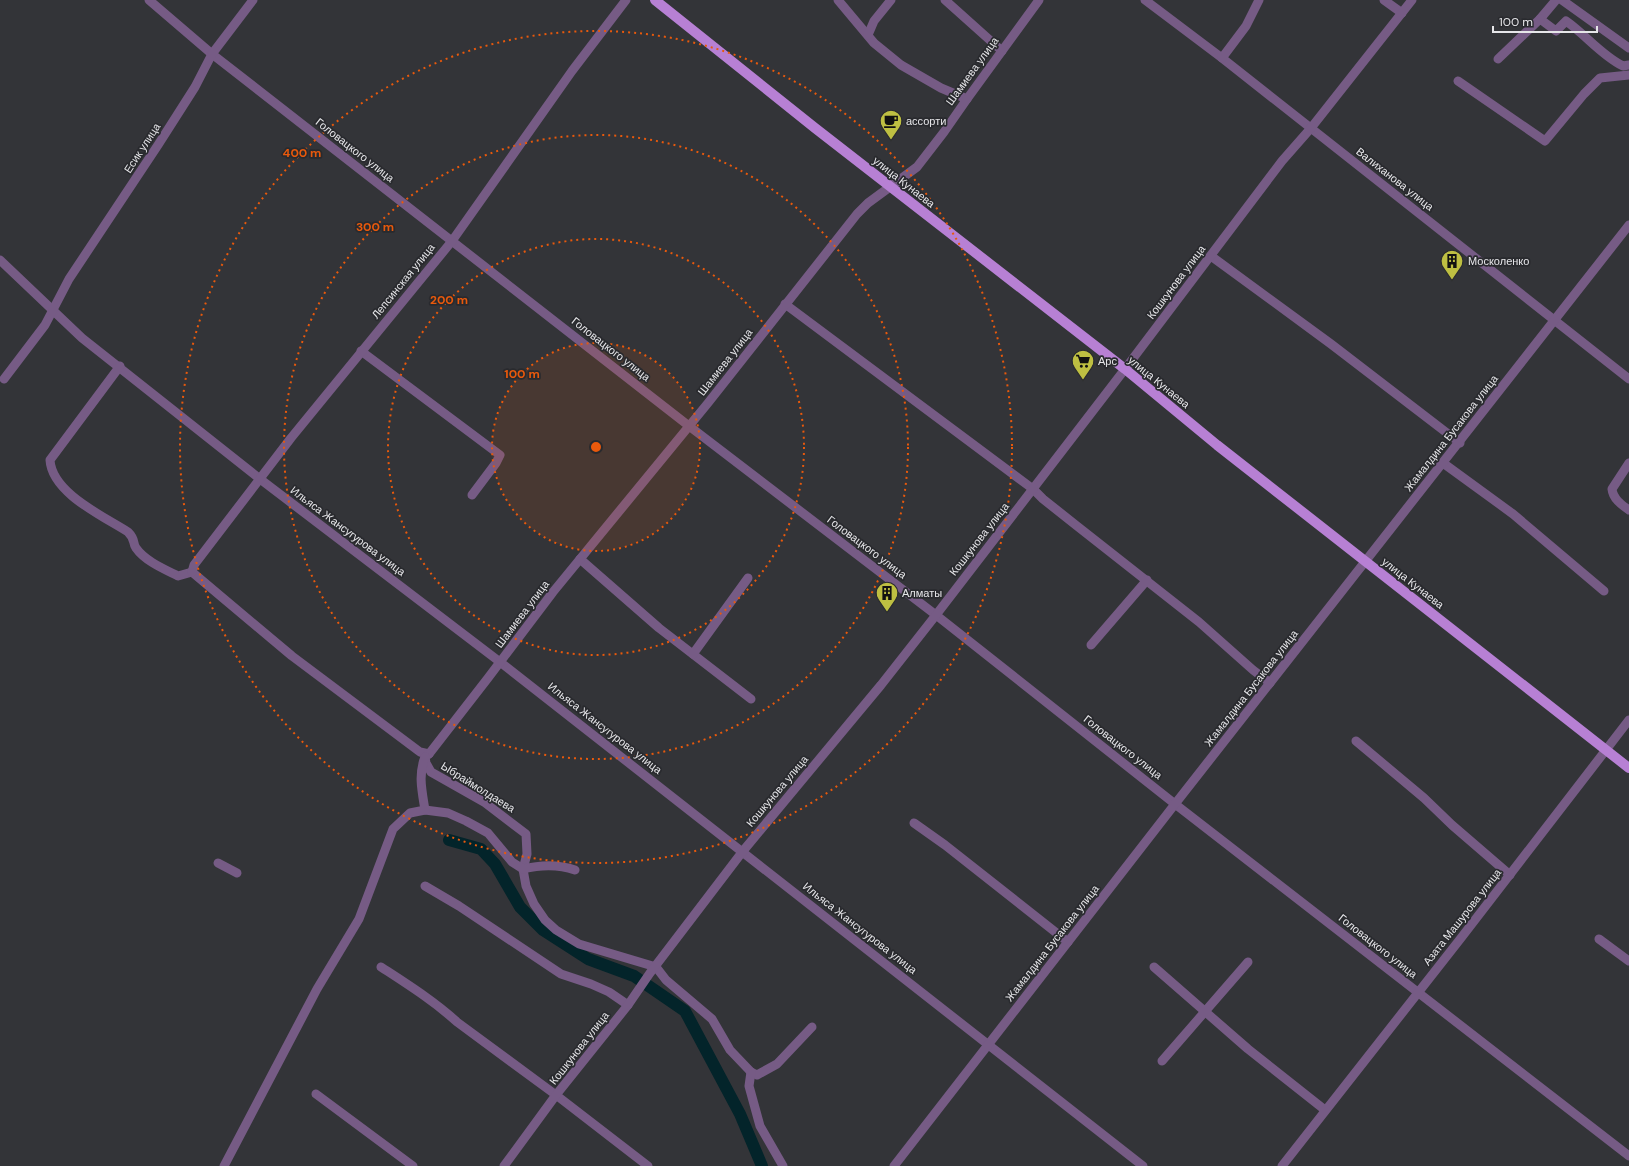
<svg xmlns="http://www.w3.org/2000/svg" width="1629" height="1166" font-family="'DM Sans',sans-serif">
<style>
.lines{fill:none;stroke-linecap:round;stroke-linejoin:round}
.river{stroke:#03242a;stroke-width:12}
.minor{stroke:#765b85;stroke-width:9}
.major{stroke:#b780d4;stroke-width:10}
.ring{fill:none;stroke:#e8590c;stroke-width:2;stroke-dasharray:2 4}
.labels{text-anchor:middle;stroke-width:3.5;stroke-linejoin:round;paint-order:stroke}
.street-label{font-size:11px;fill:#e6e6e9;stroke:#292a2e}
.poi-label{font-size:11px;fill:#e6e6e9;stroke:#292a2e;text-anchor:start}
.centre{fill:#e8590c;stroke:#292a2e;stroke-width:2}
.ring-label{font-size:12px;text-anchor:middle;font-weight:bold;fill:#e8590c;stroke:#292a2e;stroke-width:3.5;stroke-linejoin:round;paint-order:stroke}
</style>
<rect width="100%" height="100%" fill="#333438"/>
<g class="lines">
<!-- river -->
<path class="river" d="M449,840L481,849L495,864L520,907L543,930L588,959L634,976L685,1011L740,1114L762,1166"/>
<!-- minor -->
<g class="minor">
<path d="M149,0L212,54L689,426L936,615L1175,804L1629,1156"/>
<path d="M838,0L874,43L901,65L941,88L967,99"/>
<path d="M945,0L1002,51"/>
<path d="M1145,0L1222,58L1629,379"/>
<path d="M1384,0L1402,13"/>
<path d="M1556,0L1540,19L1556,31L1566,21C1586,35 1601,55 1623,66L1629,65"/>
<path d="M1562,0L1629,48"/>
<path d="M868,35L874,21L891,0"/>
<path d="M1222,58L1246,26L1259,0"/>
<path d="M1498,59L1540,19"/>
<path d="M1458,81L1545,141L1584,94L1600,78L1629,75"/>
<path d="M1211,256L1331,344L1460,443"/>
<path d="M0,260L82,338L260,479L500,662L1143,1166"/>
<path d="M785,304L1033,489L1043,499L1077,526L1199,622L1253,670L1270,683"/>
<path d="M361,351L500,455L496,463L472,495"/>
<path d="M120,366L50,460C52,493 103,516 128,532C136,540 132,542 136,548C145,561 164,569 178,576L192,572"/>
<path d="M4,379L45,325L69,279L158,145L195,87L212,54L253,0"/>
<path d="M1443,463L1513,514L1604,591"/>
<path d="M1629,463L1612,489C1613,499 1622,505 1629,510"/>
<path d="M580,559L659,628L751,699"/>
<path d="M192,572L292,656L420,752L429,754L488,678L553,592L708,403L857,214L868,203L917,167L944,132L967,99L1039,0"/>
<path d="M192,572L194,565L291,438L452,241L572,71L626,0"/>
<path d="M1091,645L1147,580"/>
<path d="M693,654L748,578"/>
<path d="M1356,741L1424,798L1452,825L1510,875"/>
<path d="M429,754L425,757L426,763L431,772L484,802L526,834L527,854L523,869L526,886L534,904L545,920L556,930L579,944L656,967L666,980L712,1019L730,1050L751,1072L757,1075L777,1064L812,1027"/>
<path d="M425,810L448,813L466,821L488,833L512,862L523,869C539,865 558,864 575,870"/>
<path d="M914,823L945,845L1068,942"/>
<path d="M218,863L237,873"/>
<path d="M425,886L459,906L561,974L591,984L609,992L628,1005"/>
<path d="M1599,939L1629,961"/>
<path d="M381,967C407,984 434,1001 457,1022L556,1095L648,1166"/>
<path d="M1154,967L1248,1049L1325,1110"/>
<path d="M1162,1061L1248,962"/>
<path d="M751,1072L749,1086L760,1126L783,1166"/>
<path d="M316,1094L413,1166"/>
<path d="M224,1166L317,989L359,919L393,829L410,813L425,810C422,791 418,775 425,757"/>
<path d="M504,1166L556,1095L628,1005L650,973L743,851L881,685L936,615L1125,369L1282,161L1311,128L1412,0"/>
<path d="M894,1166L1175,804L1629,225"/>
<path d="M1282,1166L1461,938L1629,720"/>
</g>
<!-- major -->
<path class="major" d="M655,0L815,128L1125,369L1217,445L1629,768"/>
</g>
<!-- distance rings -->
<circle cx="596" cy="447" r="104" fill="#e8590c" fill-opacity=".12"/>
<g class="ring">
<circle cx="596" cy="447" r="104"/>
<circle cx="596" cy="447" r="208"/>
<circle cx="596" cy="447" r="312"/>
<circle cx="596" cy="447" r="416"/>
</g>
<!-- icons -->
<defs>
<g id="cafe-pin" transform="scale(1.15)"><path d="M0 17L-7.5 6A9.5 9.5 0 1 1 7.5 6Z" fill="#bebf42" stroke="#292a2e"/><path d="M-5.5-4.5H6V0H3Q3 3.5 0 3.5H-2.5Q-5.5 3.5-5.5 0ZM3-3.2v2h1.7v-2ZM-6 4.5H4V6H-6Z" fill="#111"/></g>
<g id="building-pin" transform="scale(1.15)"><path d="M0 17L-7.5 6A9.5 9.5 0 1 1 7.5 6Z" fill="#bebf42" stroke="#292a2e"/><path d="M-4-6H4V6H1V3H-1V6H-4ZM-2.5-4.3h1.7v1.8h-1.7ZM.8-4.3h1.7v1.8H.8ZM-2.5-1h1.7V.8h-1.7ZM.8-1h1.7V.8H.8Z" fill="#111"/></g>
<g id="supermarket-pin" transform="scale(1.15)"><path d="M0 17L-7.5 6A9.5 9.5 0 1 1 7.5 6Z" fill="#bebf42" stroke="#292a2e"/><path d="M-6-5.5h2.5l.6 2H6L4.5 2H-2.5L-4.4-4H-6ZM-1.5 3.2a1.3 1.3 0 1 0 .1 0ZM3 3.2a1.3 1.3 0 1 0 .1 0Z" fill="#111"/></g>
</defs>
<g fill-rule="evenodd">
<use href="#cafe-pin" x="891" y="121"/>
<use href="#building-pin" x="1452" y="261"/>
<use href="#supermarket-pin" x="1083" y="361"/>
<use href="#building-pin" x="887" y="593"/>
</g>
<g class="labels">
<!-- street labels -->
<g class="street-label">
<text transform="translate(972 71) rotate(-54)" y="4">Шамиева улица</text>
<text transform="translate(142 148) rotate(-57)" y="4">Есик улица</text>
<text transform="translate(355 150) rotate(38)" y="4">Головацкого улица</text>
<text transform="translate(1395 179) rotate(38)" y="4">Валиханова улица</text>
<text transform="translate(904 182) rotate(38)" y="4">улица Кунаева</text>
<text transform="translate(403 281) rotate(-51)" y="4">Лепсинская улица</text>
<text transform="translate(1176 282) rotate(-53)" y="4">Кошкунова улица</text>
<text transform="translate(611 349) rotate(38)" y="4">Головацкого улица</text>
<text transform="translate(725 362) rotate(-52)" y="4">Шамиева улица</text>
<text transform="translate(1159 382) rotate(39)" y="4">улица Кунаева</text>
<text transform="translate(1451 433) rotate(-52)" y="4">Жамалдина Бусакова улица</text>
<text transform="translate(348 531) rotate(37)" y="4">Ильяса Жансугурова улица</text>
<text transform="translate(979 539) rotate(-52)" y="4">Кошкунова улица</text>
<text transform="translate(867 547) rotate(37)" y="4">Головацкого улица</text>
<text transform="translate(1413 583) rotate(38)" y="4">улица Кунаева</text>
<text transform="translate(522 614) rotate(-53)" y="4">Шамиева улица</text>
<text transform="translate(1251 688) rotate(-52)" y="4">Жамалдина Бусакова улица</text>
<text transform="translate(605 728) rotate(38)" y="4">Ильяса Жансугурова улица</text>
<text transform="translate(1123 747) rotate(38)" y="4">Головацкого улица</text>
<text transform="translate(478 787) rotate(32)" y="4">Ыбраймолдаева</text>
<text transform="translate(777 791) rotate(-50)" y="4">Кошкунова улица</text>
<text transform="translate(1462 917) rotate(-52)" y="4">Азата Машурова улица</text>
<text transform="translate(860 928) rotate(38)" y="4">Ильяса Жансугурова улица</text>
<text transform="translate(1052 943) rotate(-52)" y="4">Жамалдина Бусакова улица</text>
<text transform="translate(1378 946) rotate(38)" y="4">Головацкого улица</text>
<text transform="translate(579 1048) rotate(-52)" y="4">Кошкунова улица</text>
</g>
<!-- poi labels -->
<g class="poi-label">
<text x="906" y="125">ассорти</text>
<text x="1468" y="265">Москоленко</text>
<text x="1098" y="365">Арс</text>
<text x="902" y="597">Алматы</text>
</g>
</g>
<circle cx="596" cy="447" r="6" class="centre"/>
<g class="ring-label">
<text x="302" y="157">400 m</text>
<text x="375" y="231">300 m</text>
<text x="449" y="304">200 m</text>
<text x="522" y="378">100 m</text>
</g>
<!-- scale -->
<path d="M1493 26v6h104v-6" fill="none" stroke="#e6e6e9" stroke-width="2"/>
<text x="1499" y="26" font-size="12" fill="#e6e6e9" stroke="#292a2e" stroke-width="3" paint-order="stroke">100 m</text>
</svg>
